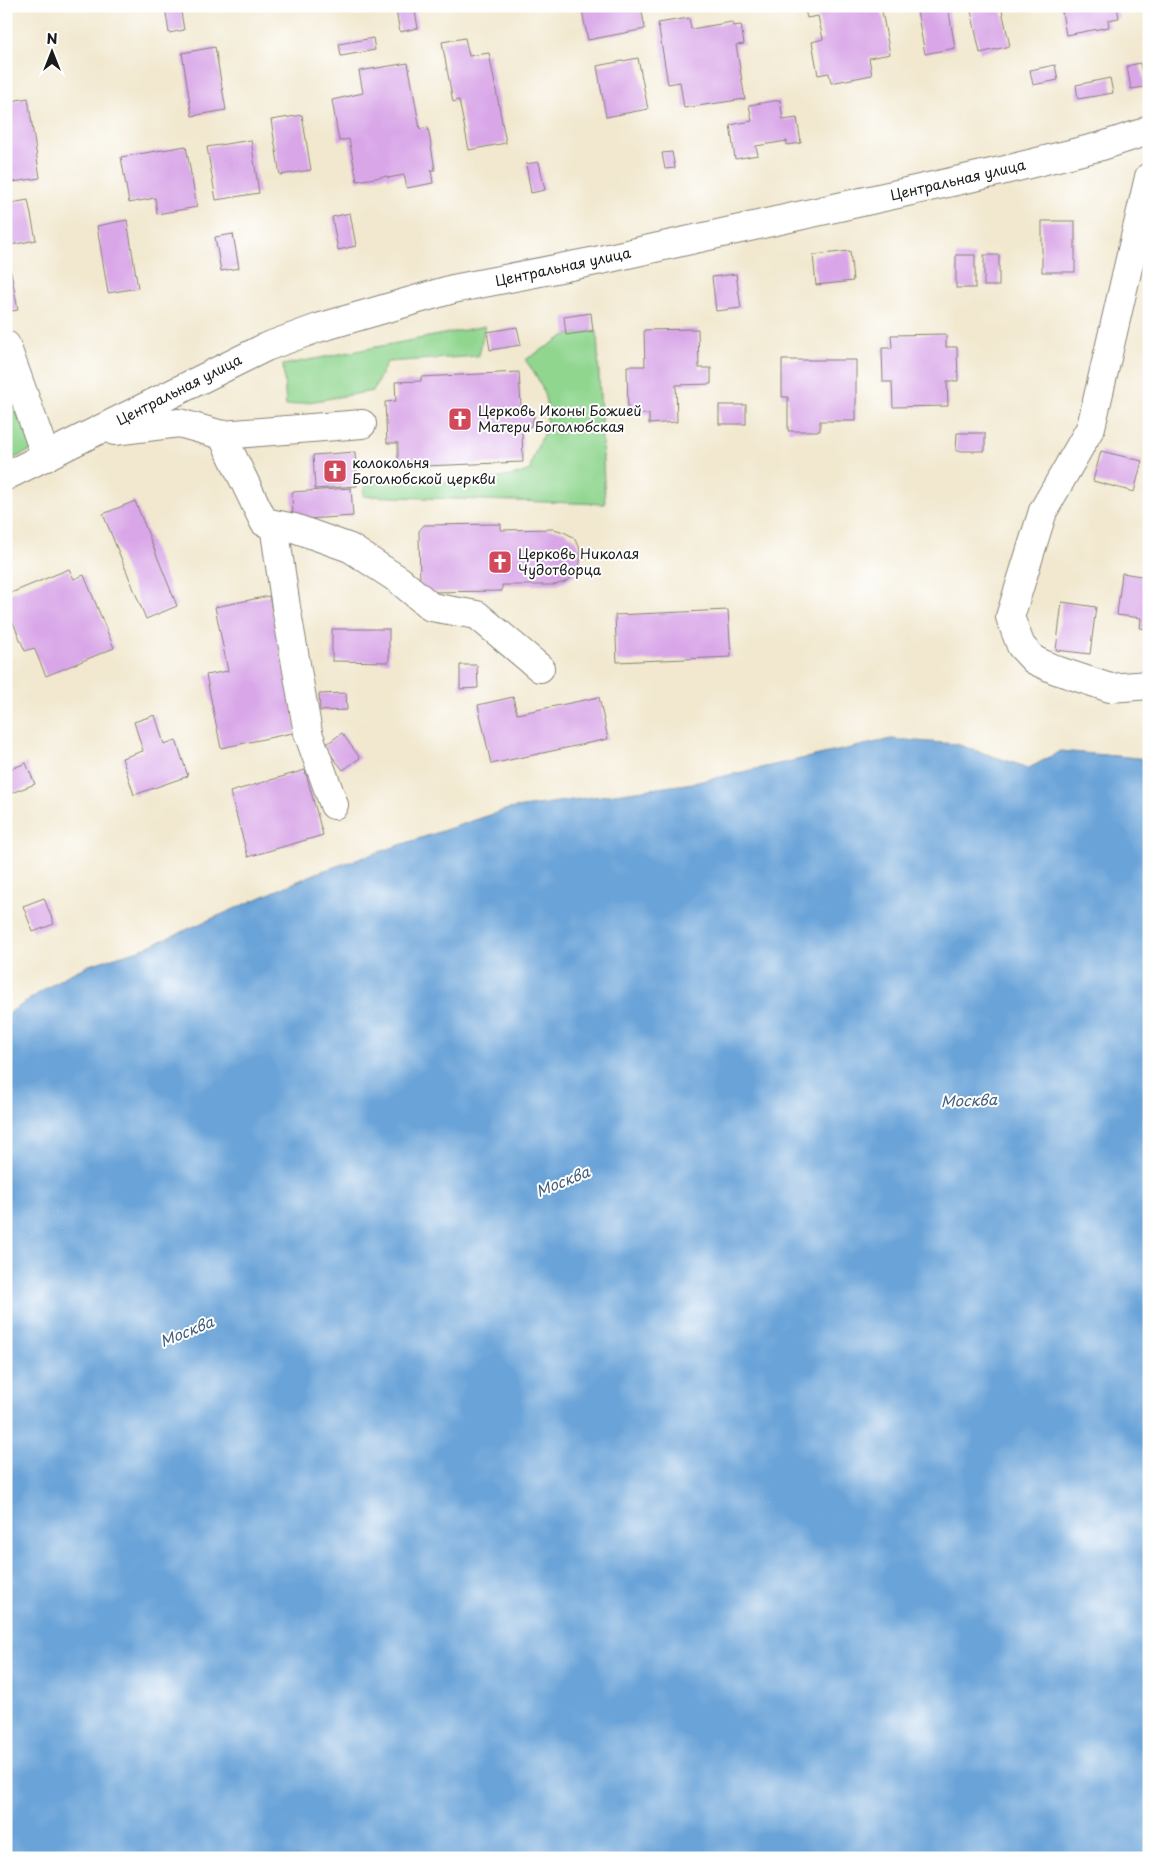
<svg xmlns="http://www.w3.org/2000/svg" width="1155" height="1864" font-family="'Playpen Sans',sans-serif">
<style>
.green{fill:#90d68f;stroke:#567956}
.water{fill:#69a3d8;stroke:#42607a}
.building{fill:#d9a7e8}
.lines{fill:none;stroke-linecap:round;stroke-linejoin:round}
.minor-casing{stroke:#868276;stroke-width:30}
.minor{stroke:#fff;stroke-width:28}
.labels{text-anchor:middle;stroke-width:4;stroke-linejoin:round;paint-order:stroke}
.street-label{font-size:14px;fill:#1c1c1c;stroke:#fff}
.poi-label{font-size:14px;fill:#1c1c1c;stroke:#fff;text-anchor:start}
.water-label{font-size:15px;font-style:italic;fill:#42607a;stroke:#fff}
</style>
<rect width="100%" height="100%" fill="#fff"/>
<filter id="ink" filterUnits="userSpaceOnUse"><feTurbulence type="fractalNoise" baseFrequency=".02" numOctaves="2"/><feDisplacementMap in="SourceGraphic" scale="10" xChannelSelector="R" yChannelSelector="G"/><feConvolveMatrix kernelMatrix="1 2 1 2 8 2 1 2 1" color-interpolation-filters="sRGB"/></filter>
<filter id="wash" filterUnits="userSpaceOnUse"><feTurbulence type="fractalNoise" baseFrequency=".0096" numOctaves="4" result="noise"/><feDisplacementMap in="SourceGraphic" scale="20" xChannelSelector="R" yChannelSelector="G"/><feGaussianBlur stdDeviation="1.12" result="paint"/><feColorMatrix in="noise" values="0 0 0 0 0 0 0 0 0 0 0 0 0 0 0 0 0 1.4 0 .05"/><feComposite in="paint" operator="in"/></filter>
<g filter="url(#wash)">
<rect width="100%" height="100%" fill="#f1e8cf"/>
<!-- green -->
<g class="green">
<path d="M485,326L479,356L387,362L373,391L286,406L283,365Z"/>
<path d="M593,331L597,332L605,504L363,496L365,481C410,481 490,487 530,470C533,455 536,450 542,437C554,409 543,382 525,360L566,335Z"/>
<path d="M6,345L42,445L6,462Z"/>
</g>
<!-- water -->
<path class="water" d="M891,739L956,744L1029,768L1061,751L1149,759V1858H6V1015L62,978L89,965L142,949L319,872L508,809L693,783Z"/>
<g id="blocks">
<!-- building -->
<g class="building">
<path d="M180,6L184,30L169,33L165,7Z"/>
<path d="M395,6H414L418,28L400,32Z"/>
<path d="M581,6H641L645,29L588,40Z"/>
<path d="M804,6H881L890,54L869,58L872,75L831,83L829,73L818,75L812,42L823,39L818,16L807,18Z"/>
<path d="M916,6H948L955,48L925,54Z"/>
<path d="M970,6H1001L1010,46L980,53Z"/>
<path d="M1061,6H1117L1119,18L1108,20L1109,27L1066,35Z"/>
<path d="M689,18L691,29L732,22L733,26L741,25L744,44L736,45L745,99L684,108L680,82L668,84L658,23Z"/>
<path d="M373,38L375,50L341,56L339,44Z"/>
<path d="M465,38L469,56L489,53L506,143L469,150L459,100L453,102L442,42Z"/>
<path d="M215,47L226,110L192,116L182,53Z"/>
<path d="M638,58L648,109L606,117L597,66Z"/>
<path d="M408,63L420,129L428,127L435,170H431L433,183L407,188L404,175L388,178L387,176L357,181L349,139L339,141L332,100L363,93L359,71Z"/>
<path d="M1140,63L1145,87L1131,89L1127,66Z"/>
<path d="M1055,65L1058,80L1033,85L1030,70Z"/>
<path d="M1110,78L1113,93L1078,99L1076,85Z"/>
<path d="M28,98L40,178L6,183V102Z"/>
<path d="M780,100L783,120L797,118L801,143L787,145V141L756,146L758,155L735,159L730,125L752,121L749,105Z"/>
<path d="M302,115L311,170L280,175L271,120Z"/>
<path d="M251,140L259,193L216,200L207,147Z"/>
<path d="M186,146L197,207L157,214L155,198L129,203L121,157Z"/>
<path d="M672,152L675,168L665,169L662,153Z"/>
<path d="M539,162L545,190L531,193L526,164Z"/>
<path d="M28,200L36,240L6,246V204Z"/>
<path d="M350,213L356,246L338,250L332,217Z"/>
<path d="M127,220L138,288L108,293L97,226Z"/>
<rect x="1042" y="221" width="33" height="51"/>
<path d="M233,234L239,268L221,271L215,237Z"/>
<path d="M850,251L853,281L816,285L813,255Z"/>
<rect x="956" y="255" width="19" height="33"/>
<rect x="984" y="255" width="15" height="31"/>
<path d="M11,272L18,310L6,312V273Z"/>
<path d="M736,274L741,308L716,311L712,277Z"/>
<path d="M591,313L593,331L566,335L564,317Z"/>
<path d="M517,327L521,345L490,350L487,332Z"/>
<path d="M698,329L699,368H711V384L676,385L677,422L649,424V414H628L627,366H645L644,330Z"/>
<path d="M946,334V347H957L958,381H947L948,406L893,407L892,382H883L882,348H892L891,335Z"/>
<path d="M782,360H856V421H820V431H788V397H782Z"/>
<path d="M519,372L521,406L530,409L534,417L531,426L522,431L523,462L425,466V462L398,463V443H387L385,402L396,401L395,382L421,381V377Z"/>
<rect x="719" y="405" width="27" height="19"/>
<path d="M957,433H985V451H956Z"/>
<path d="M1101,451L1142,461L1134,492L1093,481Z"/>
<path d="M355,452L357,486L315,489L313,455Z"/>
<path d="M351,488L353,516L293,520L292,492Z"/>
<path d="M135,501L177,606L146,619L103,514Z"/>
<path d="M501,524V530L554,529L564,532L573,537L579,546L581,557L579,567L574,576L565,582L554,585H502V591L425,592L420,586L419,531L424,525Z"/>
<path d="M69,569L74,579L84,575L114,648L46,676L34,648L25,651L6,606V595Z"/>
<path d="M1148,572H1149V629L1140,628L1141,618L1117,615L1122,573L1147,577Z"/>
<path d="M269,596L297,732L221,748L206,675L228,671L215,607Z"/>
<path d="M1062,602L1096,607L1090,654L1056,650Z"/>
<path d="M728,610L731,657L617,662L615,615Z"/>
<path d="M332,629H389V662L332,661Z"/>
<path d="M460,665H477L478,688L460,689Z"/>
<path d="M346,693L347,710L320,711L319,694Z"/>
<path d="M513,697L517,714L599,697L608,739L491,764L478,705Z"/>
<path d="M155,715L164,744L176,740L188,776L134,795L122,758L143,751L134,722Z"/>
<path d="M342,733L360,758L343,770L324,746Z"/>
<path d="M26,763L35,784L6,795V771Z"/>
<path d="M305,770L323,835L248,857L230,792Z"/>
<path d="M44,898L54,924L33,932L23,906Z"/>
</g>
</g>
</g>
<g filter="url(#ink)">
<use href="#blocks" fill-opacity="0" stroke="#868276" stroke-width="1"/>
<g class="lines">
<!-- minor casing -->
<g class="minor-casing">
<g id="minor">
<path d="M1149,177L1091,427L1043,511L1010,617L1021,646L1034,660L1056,670L1110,688L1149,685"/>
<path d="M6,345L46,457"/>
<path d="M114,431L179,423L222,435L264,522L294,528L350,548L399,580L431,607L477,615L540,668"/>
<path d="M222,435L362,424"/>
<path d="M6,476L266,347L318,328L453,289L596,261L1001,171L1102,146L1145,132L1149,129"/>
<path d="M274,525L286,607L308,733L334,805"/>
</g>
</g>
<!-- minor -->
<use href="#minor" class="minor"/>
</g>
</g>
<!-- icons -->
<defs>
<g id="church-square" transform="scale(1.25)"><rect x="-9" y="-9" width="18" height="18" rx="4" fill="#d1495b" stroke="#fff"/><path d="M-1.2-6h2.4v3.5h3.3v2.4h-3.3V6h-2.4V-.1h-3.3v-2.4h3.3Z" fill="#fff"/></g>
</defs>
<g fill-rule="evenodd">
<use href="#church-square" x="460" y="419"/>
<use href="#church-square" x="335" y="471"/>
<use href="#church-square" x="500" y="562"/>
</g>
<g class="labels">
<!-- street labels -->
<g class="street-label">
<text transform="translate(958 180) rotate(-13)" y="5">Центральная улица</text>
<text transform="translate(563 267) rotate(-12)" y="5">Центральная улица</text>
<text transform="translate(179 390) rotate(-27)" y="5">Центральная улица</text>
</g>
<!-- poi labels -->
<g class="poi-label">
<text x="478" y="416">Церковь Иконы Божией<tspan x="478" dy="16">Матери Боголюбская</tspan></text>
<text x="352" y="468">колокольня<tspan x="352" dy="16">Боголюбской церкви</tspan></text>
<text x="518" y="559">Церковь Николая<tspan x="518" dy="16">Чудотворца</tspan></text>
</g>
<!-- water labels -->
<g class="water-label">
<text transform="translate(969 1101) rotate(-2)" y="5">Москва</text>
<text transform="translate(563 1182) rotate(-22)" y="5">Москва</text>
<text transform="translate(187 1332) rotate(-22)" y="5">Москва</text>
</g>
</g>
<!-- margin -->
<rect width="1155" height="1864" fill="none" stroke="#fff" stroke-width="25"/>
<!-- north arrow -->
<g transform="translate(52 52)" stroke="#ffffff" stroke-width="4" paint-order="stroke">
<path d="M0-4L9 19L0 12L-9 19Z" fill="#1c1c1c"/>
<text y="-8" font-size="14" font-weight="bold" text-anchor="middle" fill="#1c1c1c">N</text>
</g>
</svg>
